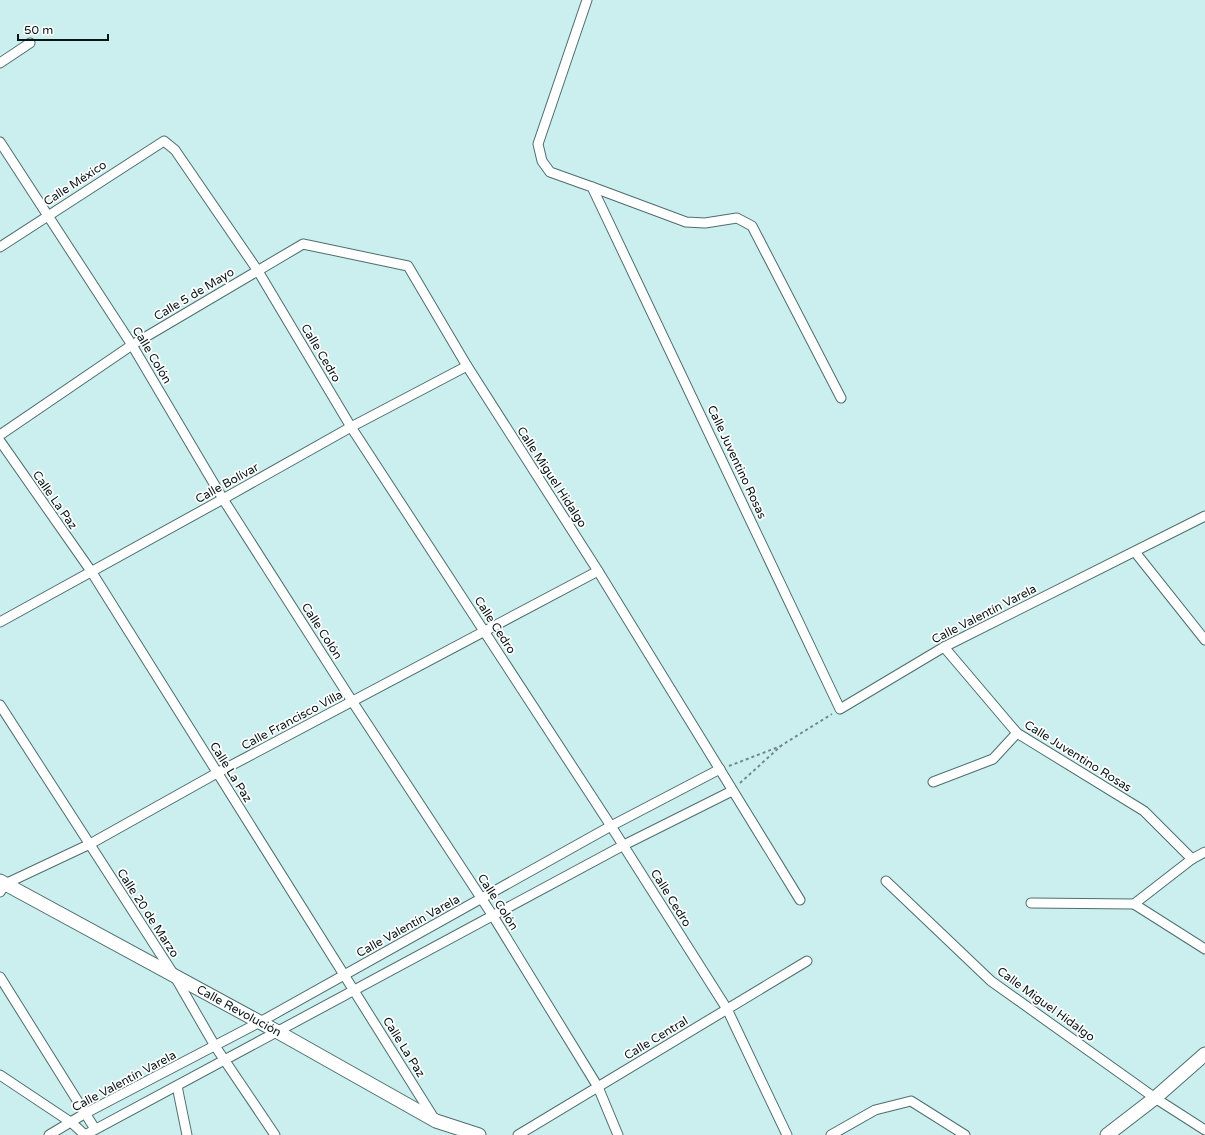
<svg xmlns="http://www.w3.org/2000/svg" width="1205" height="1135" font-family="'Varela Round',sans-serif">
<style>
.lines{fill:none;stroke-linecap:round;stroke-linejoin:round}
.street-casing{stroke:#4e6e6d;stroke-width:11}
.secondary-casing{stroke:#4e6e6d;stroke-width:15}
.path{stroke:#708a89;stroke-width:2;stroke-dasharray:3 3;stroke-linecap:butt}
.street{stroke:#fff;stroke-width:9}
.secondary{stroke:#fff;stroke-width:13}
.labels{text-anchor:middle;stroke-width:3.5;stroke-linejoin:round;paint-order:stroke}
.street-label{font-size:12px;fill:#071414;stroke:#fff}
</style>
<rect width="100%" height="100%" fill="#cbefee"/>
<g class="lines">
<!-- street casing -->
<g class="street-casing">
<g id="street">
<path d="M587,0L538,144L542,161L550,172L592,187L840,709L944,647L1205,516"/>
<path d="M0,63L30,43"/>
<path d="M0,142L132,345L223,499L352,701L493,916L598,1087L618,1135"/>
<path d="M592,187L686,222L705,223L737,218L752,226L841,398"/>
<path d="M0,247L164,141L175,150L258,271L351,427L611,826L727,1009L787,1135"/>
<path d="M0,435L132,345L303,244L408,266L467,366L598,571L800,900"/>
<path d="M0,441L91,571L435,1120"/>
<path d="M1135,552L1205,640"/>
<path d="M0,622L223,499L351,427L467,366"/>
<path d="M944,647L1017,733L1144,811L1192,859"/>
<path d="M0,705L174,975L215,1046L275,1135"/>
<path d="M933,782L993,759L1017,733"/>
<path d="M886,881L991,981L1155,1098L1205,1130"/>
<path d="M0,892L5,884L90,844L217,773L598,571"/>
<path d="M1031,903L1134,904"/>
<path d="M1134,904L1192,859L1205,852"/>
<path d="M1134,904L1205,949"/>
<path d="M0,977L95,1129"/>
<path d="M0,1075L72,1123L85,1135"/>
<path d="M177,1086L187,1135"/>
<path d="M49,1135L84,1114L260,1022L611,826L720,769"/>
<path d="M85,1135L624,845L732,791"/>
<path d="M518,1135L807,961"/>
<path d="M831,1135L875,1110L911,1101L965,1135"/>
</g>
</g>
<!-- secondary casing -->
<g class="secondary-casing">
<g id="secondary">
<path id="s1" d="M0,881L278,1032L436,1121L479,1135"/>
<path d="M1107,1135L1155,1098L1205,1054"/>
</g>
</g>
<!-- path -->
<g class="path">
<path d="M729,766L781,746"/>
<path d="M740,783L782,745L832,714"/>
</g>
<!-- street -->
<use href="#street" class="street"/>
<!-- secondary -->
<use href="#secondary" class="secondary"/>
</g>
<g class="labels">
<!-- street labels -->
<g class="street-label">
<text transform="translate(75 183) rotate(-33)" y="4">Calle México</text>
<text transform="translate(194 294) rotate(-31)" y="4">Calle 5 de Mayo</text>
<text transform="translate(321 353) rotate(59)" y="4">Calle Cedro</text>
<text transform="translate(152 355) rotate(59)" y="4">Calle Colón</text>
<text transform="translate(737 462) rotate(65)" y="4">Calle Juventino Rosas</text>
<text transform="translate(552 477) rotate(57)" y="4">Calle Miguel Hidalgo</text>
<text transform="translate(227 483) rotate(-29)" y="4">Calle Bolívar</text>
<text transform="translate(55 500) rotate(55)" y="4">Calle La Paz</text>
<text transform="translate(984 614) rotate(-27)" y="4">Calle Valentín Varela</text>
<text transform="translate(495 625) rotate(57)" y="4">Calle Cedro</text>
<text transform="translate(322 631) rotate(57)" y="4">Calle Colón</text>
<text transform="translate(292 720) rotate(-28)" y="4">Calle Francisco Villa</text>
<text transform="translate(1078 756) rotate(32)" y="4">Calle Juventino Rosas</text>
<text transform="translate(231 772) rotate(58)" y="4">Calle La Paz</text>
<text transform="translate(671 898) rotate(58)" y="4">Calle Cedro</text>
<text transform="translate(498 902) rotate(57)" y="4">Calle Colón</text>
<text transform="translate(148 913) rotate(57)" y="4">Calle 20 de Marzo</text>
<text transform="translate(408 926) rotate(-29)" y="4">Calle Valentín Varela</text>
<text transform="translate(1046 1004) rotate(36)" y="4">Calle Miguel Hidalgo</text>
<text dy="4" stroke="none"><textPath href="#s1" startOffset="272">Calle Revolución</textPath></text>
<text transform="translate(656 1038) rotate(-31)" y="4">Calle Central</text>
<text transform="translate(404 1047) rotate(58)" y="4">Calle La Paz</text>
<text transform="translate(124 1081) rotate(-28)" y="4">Calle Valentín Varela</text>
</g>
</g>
<!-- scale -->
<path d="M18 34v6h90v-6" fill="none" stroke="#071414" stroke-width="2"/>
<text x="24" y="34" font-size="12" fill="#071414" stroke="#ffffff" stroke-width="3" paint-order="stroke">50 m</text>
</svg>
